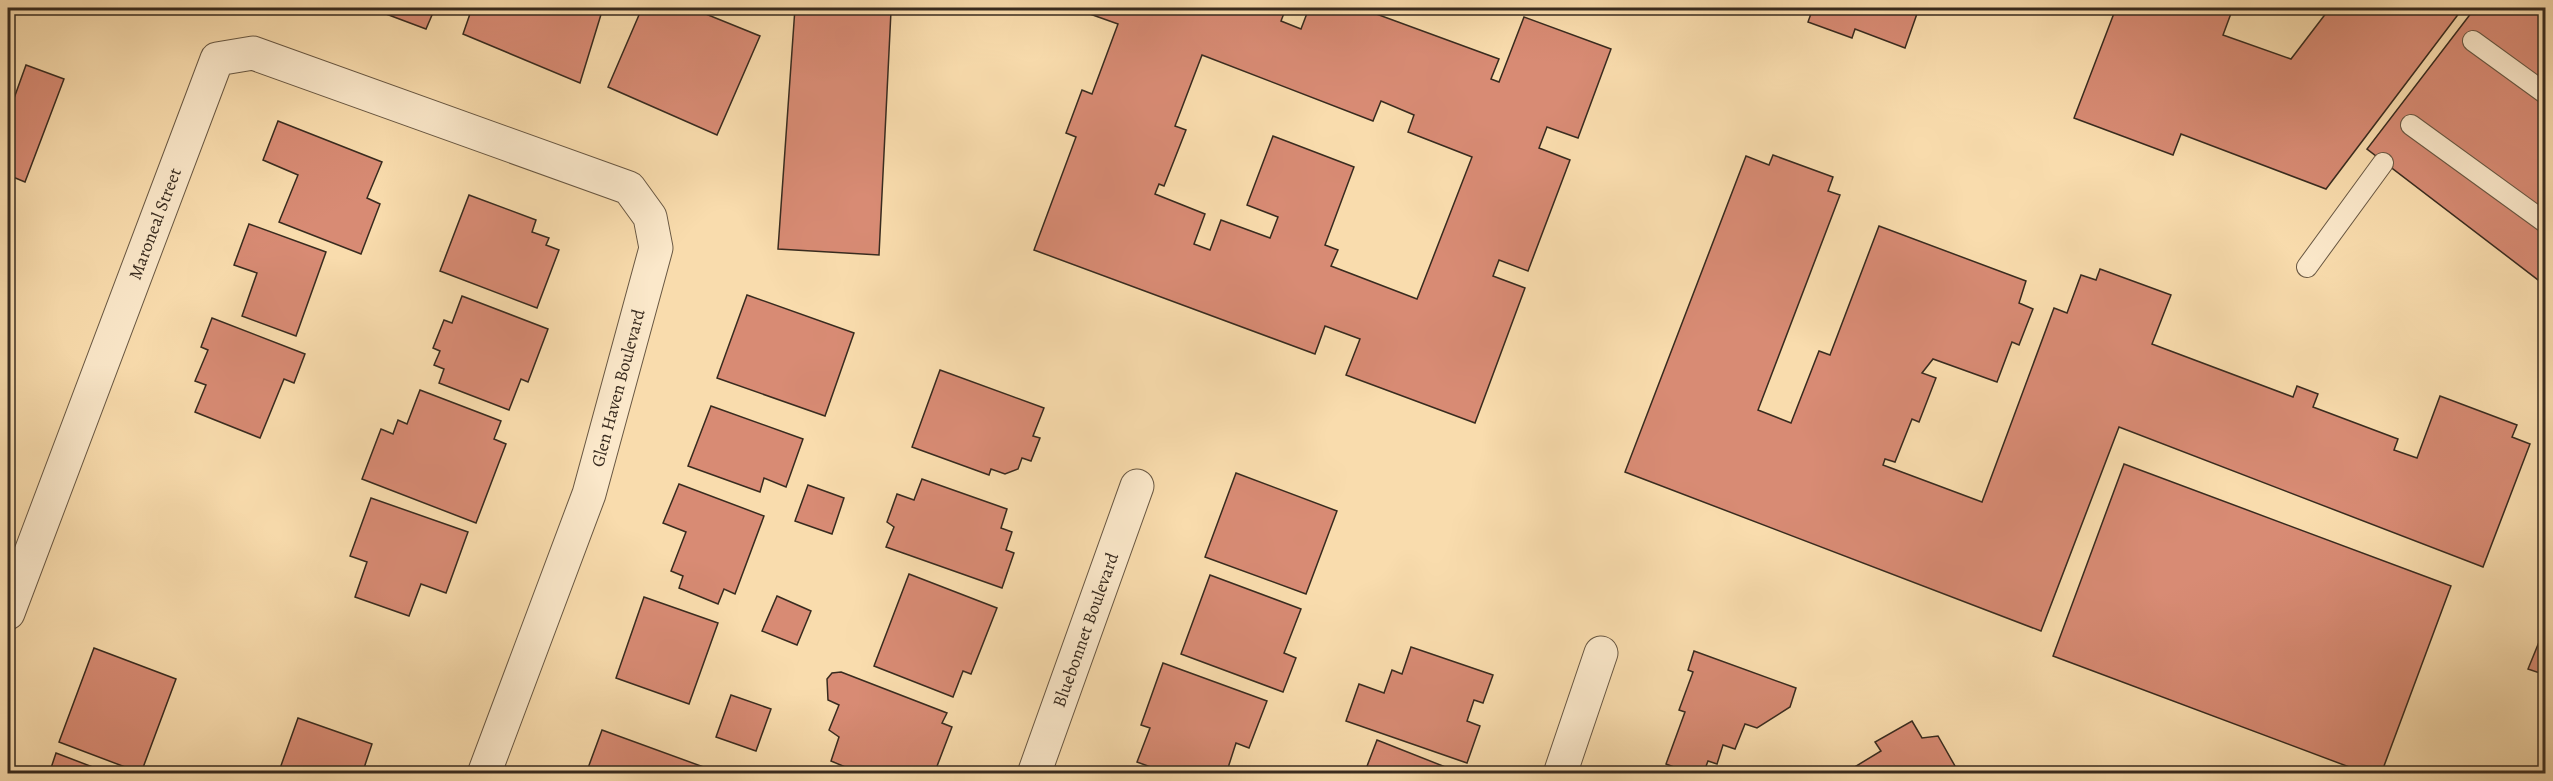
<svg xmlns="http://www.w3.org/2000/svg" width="2553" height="781" font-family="Alegreya,serif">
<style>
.building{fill:#d88b74;stroke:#382b1f;stroke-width:1.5;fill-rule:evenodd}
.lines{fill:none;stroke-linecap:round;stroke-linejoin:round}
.service-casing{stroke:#685742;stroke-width:22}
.minor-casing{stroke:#685742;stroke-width:35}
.service{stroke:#fbe8ca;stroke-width:20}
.minor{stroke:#fbe8ca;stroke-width:33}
.labels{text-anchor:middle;stroke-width:6;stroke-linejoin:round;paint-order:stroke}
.street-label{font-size:18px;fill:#382b1f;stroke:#fbe8ca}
</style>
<rect width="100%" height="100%" fill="#f9dcad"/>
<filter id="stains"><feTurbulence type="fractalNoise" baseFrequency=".00333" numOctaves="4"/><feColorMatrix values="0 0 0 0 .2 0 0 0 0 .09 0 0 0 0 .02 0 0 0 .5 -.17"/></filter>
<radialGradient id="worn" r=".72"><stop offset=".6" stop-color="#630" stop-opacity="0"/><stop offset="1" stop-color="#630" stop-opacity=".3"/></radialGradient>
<!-- building -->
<g class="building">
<path d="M370,8H435L426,29Z"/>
<path d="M472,8H603L580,83L463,34Z"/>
<path d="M642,8H691L760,36L717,135L608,87Z"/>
<path d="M795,8L891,11L879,255L778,249Z"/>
<path d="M1073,8H1286L1281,21L1301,29L1309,8H1341L1356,13L1357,8H1360L1499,59L1491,79L1499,82L1524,17L1611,49L1578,138L1547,127L1539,148L1570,160L1528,271L1499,260L1493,276L1525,288L1475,423L1346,375L1360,339L1325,326L1315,354L1034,250L1076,137L1066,133L1082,90L1092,94L1118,24ZM1202,55L1373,121L1381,101L1414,115L1408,132L1472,157L1417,299L1331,266L1338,250L1325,245L1354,167L1273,136L1247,205L1278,217L1270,238L1221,220L1210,250L1194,244L1205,214L1155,194L1159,184L1164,186L1186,130L1175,126Z"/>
<path d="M1813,8H1919L1905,48L1855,29L1852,38L1808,22Z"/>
<path d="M2116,8H2233L2223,35L2291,59L2330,8H2463L2326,189L2181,134L2173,155L2074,118Z"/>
<path d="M2475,8H2546V286L2367,149Z"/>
<path d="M26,65L64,79L25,182L8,175V115Z"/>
<path d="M278,121L382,162L367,198L380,204L361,254L279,222L298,175L263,160Z"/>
<path d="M1773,155L1833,177L1828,191L1840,195L1758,410L1791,423L1819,351L1830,355L1879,226L2026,281L2019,303L2033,309L2019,345L2012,342L1997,382L1933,359L1922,373L1936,378L1919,422L1912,419L1895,462L1885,459L1883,465L1982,502L2054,308L2067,313L2081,275L2096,280L2100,269L2171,295L2152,344L2293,397L2297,386L2318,394L2313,407L2398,439L2394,450L2417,458L2440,396L2517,425L2512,437L2530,444L2483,567L2119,427L2041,631L1625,472L1746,156L1769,165Z"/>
<path d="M469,195L536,220L532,232L549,238L546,245L559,250L537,308L440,271Z"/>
<path d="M249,224L326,252L296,336L242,316L257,273L234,265Z"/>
<path d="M747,295L854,333L825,416L717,378Z"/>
<path d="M462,296L548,329L528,382L521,379L509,410L439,383L444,369L434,365L440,351L433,348L444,320L452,323Z"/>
<path d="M212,318L305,354L294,383L284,379L260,438L195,412L206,385L195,381L208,350L201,347Z"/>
<path d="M940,370L1044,408L1033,436L1040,438L1031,461L1022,458L1018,469L1005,474L991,469L989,475L912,447Z"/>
<path d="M420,390L501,421L494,439L506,444L476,523L362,479L381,429L393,434L398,420L407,424Z"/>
<path d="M711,406L803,439L786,487L764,478L760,492L688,466Z"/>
<path d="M2124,464L2451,586L2381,774H2368L2053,656Z"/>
<path d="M1236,473L1337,511L1306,594L1205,557Z"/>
<path d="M922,479L1007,509L1001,528L1012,532L1006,550L1014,553L1002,588L886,547L894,527L887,522L897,494L914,500Z"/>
<path d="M679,484L764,516L735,594L724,589L718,604L679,588L683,576L671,571L686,532L663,523Z"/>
<path d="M808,485L844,498L832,534L795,521Z"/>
<path d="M371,498L468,532L446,593L421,584L409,616L355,597L367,562L350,556Z"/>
<path d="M909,574L997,608L971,674L963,671L953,697L874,666Z"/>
<path d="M1210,575L1301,609L1284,653L1296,658L1283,692L1181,654Z"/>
<path d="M777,596L811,611L797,645L762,631Z"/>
<path d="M644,597L718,623L689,704L616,678Z"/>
<path d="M2546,625V675L2528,669Z"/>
<path d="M1411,647L1493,675L1483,703L1474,700L1467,721L1480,726L1467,763L1346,721L1359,684L1384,693L1392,670L1402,674Z"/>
<path d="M94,648L176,679L141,773L59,742Z"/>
<path d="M1694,651L1796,688L1790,707L1757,728L1745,724L1735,749L1723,745L1717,764L1708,761L1703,774H1692L1666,764L1685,712L1679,710L1693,672L1688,670Z"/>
<path d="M1163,663L1267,701L1249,748L1236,743L1226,774H1170L1137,762L1150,728L1141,725Z"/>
<path d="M841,672L947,713L942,723L952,727L934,774H862L831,761L839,737L829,730L839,705L828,700L827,679L832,673Z"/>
<path d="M731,695L771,709L756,751L716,737Z"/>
<path d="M298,718L372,744L362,774H278Z"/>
<path d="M1912,721L1922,738L1938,736L1955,766L1942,774H1843L1881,751L1875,742Z"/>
<path d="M602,730L720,773L595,774L596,771L588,768Z"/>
<path d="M1377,740L1453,770L1452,774H1364Z"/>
<path d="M56,753L111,774H49Z"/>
</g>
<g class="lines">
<!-- service casing -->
<g class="service-casing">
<g id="service">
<path d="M2473,41L2546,94"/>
<path d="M2411,125L2546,223"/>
<path d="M2307,267L2383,163"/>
</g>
</g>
<!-- minor casing -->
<g class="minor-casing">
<g id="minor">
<path id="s1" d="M8,613L217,59L253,53L629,188L650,217L656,248L589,494L484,774"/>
<path id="s2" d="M1034,774L1137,486"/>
<path d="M1560,774L1601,653"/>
</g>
</g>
<!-- service -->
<use href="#service" class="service"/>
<!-- minor -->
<use href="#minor" class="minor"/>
</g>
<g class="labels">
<!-- street labels -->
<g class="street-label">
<text dy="6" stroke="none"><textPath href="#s1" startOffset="416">Maroneal Street</textPath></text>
<text transform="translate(618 388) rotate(-75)" y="6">Glen Haven Boulevard</text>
<text dy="6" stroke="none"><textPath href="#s2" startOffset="153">Bluebonnet Boulevard</textPath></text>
</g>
</g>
<!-- margin -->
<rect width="2553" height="781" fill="none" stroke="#f9dcad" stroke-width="30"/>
<rect x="9" y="9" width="2535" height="763" fill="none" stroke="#382b1f" stroke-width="3"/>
<rect x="15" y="15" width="2523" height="751" fill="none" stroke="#382b1f" stroke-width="1.5"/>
<rect width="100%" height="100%" filter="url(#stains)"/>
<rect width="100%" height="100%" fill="url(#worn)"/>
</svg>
